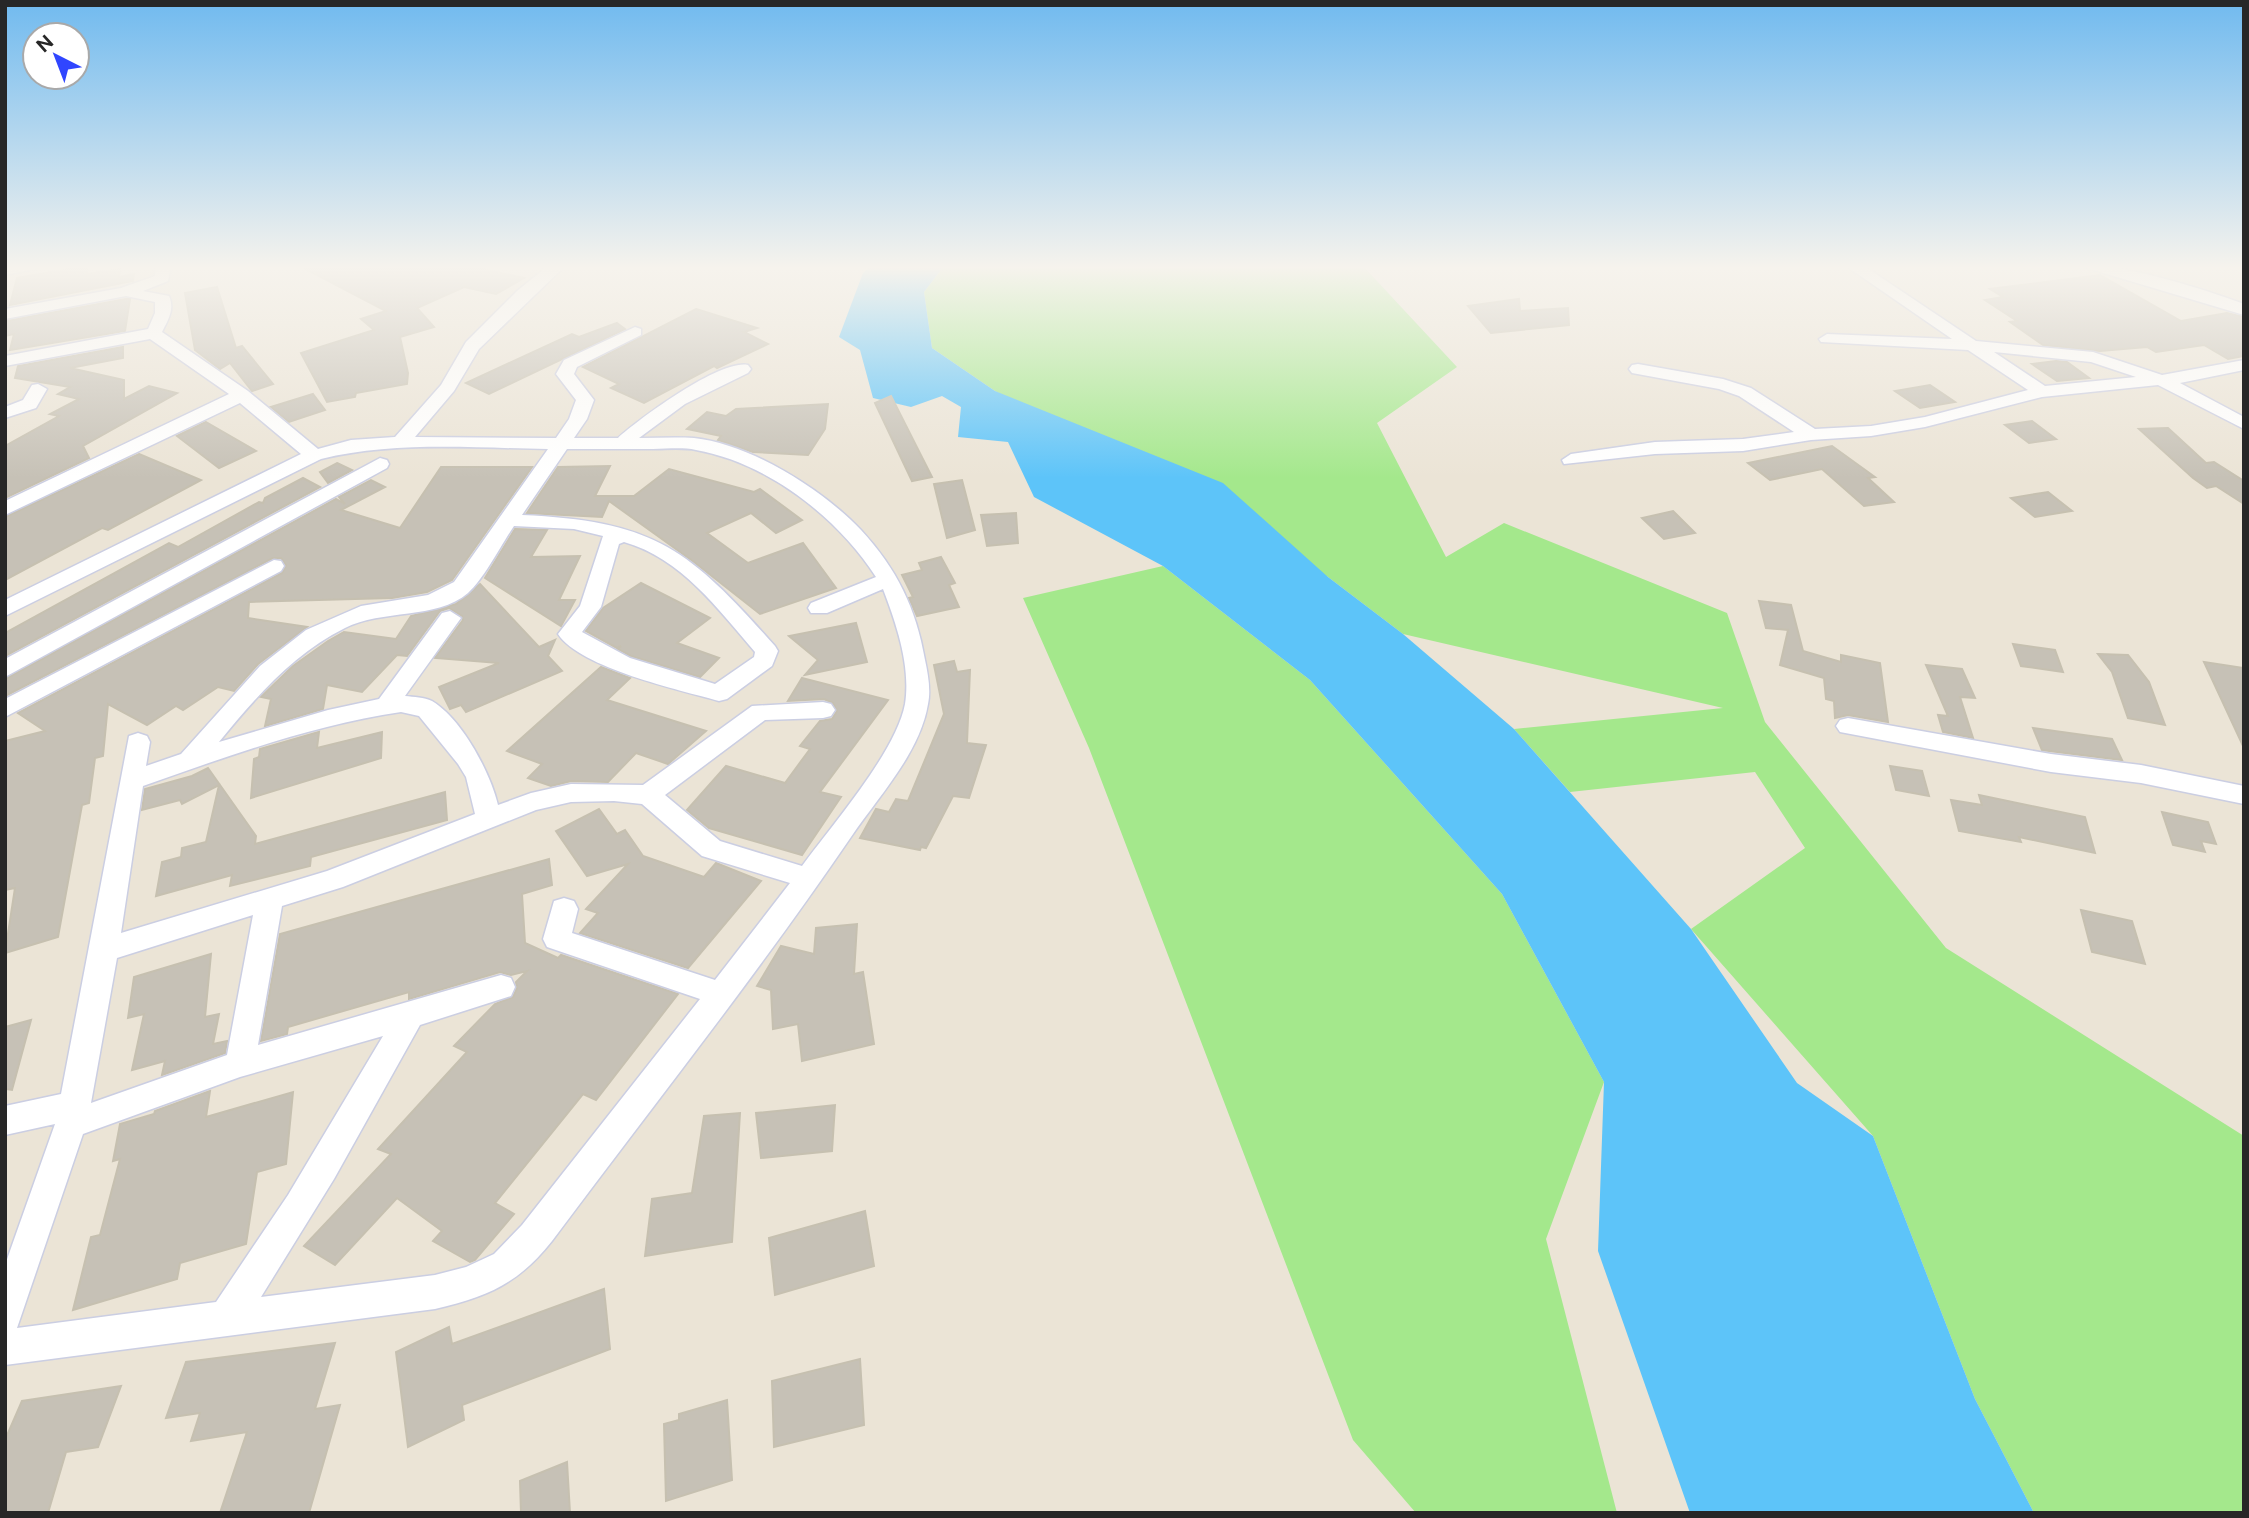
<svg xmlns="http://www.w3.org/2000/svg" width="2249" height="1518" font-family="'Public Sans',sans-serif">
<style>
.green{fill:#a4e88c}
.water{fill:#5dc4f9}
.building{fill:#c6c1b6;stroke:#c6c0b0;stroke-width:2}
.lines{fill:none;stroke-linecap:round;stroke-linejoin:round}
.minor-casing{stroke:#cbcee2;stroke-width:3}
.minor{fill:#fff;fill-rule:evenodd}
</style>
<rect width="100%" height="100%" fill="#ebe4d6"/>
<!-- green -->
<g class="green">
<path d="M944,266H1363L1457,367L1377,423L1446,557L1504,523L1727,613L1765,722L1946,948L2244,1136V1513H2034L1975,1399L1873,1136L1691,929L1805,848L1755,772L1570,792L1514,729L1723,708L1403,634L1328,577L995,391L932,348L924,292Z"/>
<path d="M1163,566L1310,680L1502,894L1604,1082L1546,1239L1617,1513H1416L1353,1440L1089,748L1023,598Z"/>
</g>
<!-- water -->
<path class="water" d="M870,266H944L924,292L932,348L995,391L1223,483L1328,577L1403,634L1514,729L1691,929L1797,1083L1873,1136L1975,1399L2034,1513H1690L1598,1251L1604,1082L1502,894L1310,680L1163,566L1034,497L1008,442L958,437L961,407L942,396L911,407L873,398L860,350L839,337L863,273Z"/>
<!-- building -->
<g class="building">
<path d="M87,266V274L120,269L119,277L134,274L133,281L10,305L17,278Z"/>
<path d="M300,266H469L524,278L496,294L464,287L417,308L434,327L400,337L408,373L407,384L356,393L355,397L327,402L301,353L374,330L361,319L386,311Z"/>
<path d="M2100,275L2181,321L2227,313L2244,317V356L2228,359L2204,345L2156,352L2147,347L2100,351L2043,345L2010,322L2017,321L1985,300L2003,297L1990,289Z"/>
<path d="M217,287L236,348L242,346L273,384L252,391L230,363L220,369L195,350L185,293Z"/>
<path d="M126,299H130L125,331L10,350L14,334L5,336L6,321Z"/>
<path d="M1519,299L1520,311L1568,308L1569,325L1491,333L1468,306Z"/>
<path d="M696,309L757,328L744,332L768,344L717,368L714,366L644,403L611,388L619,384L583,367Z"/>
<path d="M617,323L625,329L489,394L466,383L572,334L579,337Z"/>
<path d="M123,347V358L70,368L124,380V399L149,386L177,393L83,446L89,458L5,498V446L59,416L50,414L79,399L58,394L70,387L15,378L18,366Z"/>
<path d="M2056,361L2067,362L2089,378L2057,381L2032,364Z"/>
<path d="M1930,385L1955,402L1920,408L1895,391Z"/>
<path d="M313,394L325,410L289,422L271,407Z"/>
<path d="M891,396L932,477L912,481L875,403Z"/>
<path d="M828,404L825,429L808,455L753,452L718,440L721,436L687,429L707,412L726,416L736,409Z"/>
<path d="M2032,421L2056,439L2029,443L2005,425Z"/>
<path d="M206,422L256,451L219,468L177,436Z"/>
<path d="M2168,428L2206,463L2214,462L2244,481V504L2216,486L2207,488L2193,478L2139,429Z"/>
<path d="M1832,446L1875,477L1868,478L1894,502L1864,506L1822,469L1770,480L1748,463Z"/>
<path d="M139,454L201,480L108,530L102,528L5,580V517Z"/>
<path d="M337,463L352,470L328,483L320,472Z"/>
<path d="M610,466L595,496H634L669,469L754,492L760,489L802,520L776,533L751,513L707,533L748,563L803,543L836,588L760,614L694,562L609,501L602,517L527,513L558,467Z"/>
<path d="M441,467H532L452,580L427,592L392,598L249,602L248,618L307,627L258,664L234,691L218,687L183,710L176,706L147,725L108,704L103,756L95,758L89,803L82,805L58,937L5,953L15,888L5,890V741L45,731L18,713L282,573L286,565L281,558H273L5,696V679L336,499L345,504L339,497L371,480L385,487L341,510L400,528Z"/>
<path d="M303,478L320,487L5,656V633L169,543L178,547L259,502L263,503L265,498Z"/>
<path d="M962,480L975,530L947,538L934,484Z"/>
<path d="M2048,492L2072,511L2035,517L2011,498Z"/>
<path d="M1673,511L1695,533L1664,539L1642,518Z"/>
<path d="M1016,513L1018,543L987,546L981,515Z"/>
<path d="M515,529L547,530L531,557L580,556L559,600H575L561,626L485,578Z"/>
<path d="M941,557L955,583L949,585L959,607L917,616L909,598L913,597L902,575L922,570L919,563Z"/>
<path d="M641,583L710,618L677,643L719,658L700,677L631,656L618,649L621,646L617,648L586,631L603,608Z"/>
<path d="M480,584L539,647L555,640L548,656L562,671L466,712L461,705L450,709L439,687L499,663L435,658L463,620L462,616L449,608L440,611L407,656L397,655L362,692L327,685L323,709L265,726L271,699L261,697L293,666L328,641L344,632L396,639L411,616L456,604Z"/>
<path d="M1759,601L1791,605L1803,651L1841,662V655L1880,663L1888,722L1848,715L1835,718L1834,701L1826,699L1824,678L1780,665L1788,630L1766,628Z"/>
<path d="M856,623L867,662L805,675L818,660L789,636Z"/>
<path d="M2013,644L2055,650L2063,672L2021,666Z"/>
<path d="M2098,654L2128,655L2149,682L2165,725L2128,718L2112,672Z"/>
<path d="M954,661L957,672L970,670L967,743L986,745L969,798L953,796L926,848L921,847L920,850L860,838L876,809L889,812L896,799L908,801L944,714L934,665Z"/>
<path d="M2204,662L2244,668V748Z"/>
<path d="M1926,665L1962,669L1975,698L1960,697L1973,738L1943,732L1938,715L1948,716Z"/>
<path d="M601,667L630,678L607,700L706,731L668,764L636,753L608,782L571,781L551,786L528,778L542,764L507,751Z"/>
<path d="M802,678L888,700L820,792L841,797L802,855L709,828L687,810L726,766L785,783L810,749L800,746L820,721L832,719L837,711L833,703L824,699L788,701Z"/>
<path d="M2033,728L2112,739L2122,760L2042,750Z"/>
<path d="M319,732L317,748L382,732L381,758L251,798L254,759L259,757L260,749Z"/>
<path d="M1890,766L1922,771L1929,796L1896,790Z"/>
<path d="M208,768L256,836L255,844L445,792L447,820L311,857L310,866L230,886L232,875L156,896L162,862L181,857L182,848L206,842L219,785L182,804L180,800L142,810L145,789L192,776Z"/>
<path d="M1979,795L2085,817L2095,853L2019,837L2021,842L1959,831L1951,800L1982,805Z"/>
<path d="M599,809L617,834L625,830L643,856L704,877L716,863L761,881L688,968L580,933L598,913L586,909L628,864L587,876L556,831Z"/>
<path d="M2162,812L2208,822L2216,844L2201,841L2205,852L2173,845Z"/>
<path d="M549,859L552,885L522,894L525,943L558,958L561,955L678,994L596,1100L583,1094L495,1203L514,1214L475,1260L470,1262L433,1241L442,1231L397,1198L335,1265L304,1246L391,1154L378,1149L467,1052L454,1046L495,1004L513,997L517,988L516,982L527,971L511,975L500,972L409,999V992L288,1027L287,1034L261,1041L280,934Z"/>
<path d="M2081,910L2132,921L2145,964L2092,952Z"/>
<path d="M857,924L854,974L863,972L874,1044L802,1061L798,1024L773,1029L771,990L757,986L781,946L814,954L816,928Z"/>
<path d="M211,954L205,1017L219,1014L213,1044L227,1041L225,1053L162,1075L165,1061L132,1070L144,1014L128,1018L134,977Z"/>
<path d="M31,1020L12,1090L5,1089V1027Z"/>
<path d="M210,1091L206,1117L293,1092L286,1164L257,1172L246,1244L180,1263L177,1279L73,1310L91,1237L100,1235L120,1159L113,1161L120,1124L154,1114L155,1111Z"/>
<path d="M835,1105L832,1151L761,1158L756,1113Z"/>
<path d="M740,1113L732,1242L645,1256L652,1199L692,1193L704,1116Z"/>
<path d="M865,1211L874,1266L775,1295L769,1238Z"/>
<path d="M604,1289L610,1349L462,1405L464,1420L408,1447L396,1352L449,1327L452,1344Z"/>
<path d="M335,1343L315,1409L340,1405L309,1513H220L247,1432L191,1441L200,1413L166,1418L186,1362Z"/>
<path d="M860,1359L864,1425L774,1447L772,1381Z"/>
<path d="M121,1386L98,1447L66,1452L48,1513H5V1440L22,1401Z"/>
<path d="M727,1400L732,1480L666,1501L664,1424L679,1420V1414Z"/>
<path d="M567,1462L570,1513H521L520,1481Z"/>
</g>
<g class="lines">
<!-- minor casing -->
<g class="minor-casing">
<g id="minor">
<path d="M5,266H38L35,269L5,275Z"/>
<path d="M156,266H171L168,281L143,291L169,296C175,309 168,320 162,332L248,391L318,449L351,440L395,437L441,385L466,342L517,291L548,266H565L479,349L454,391L415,437L556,438L569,419L576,400L556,374L564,360L635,327L641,329V335L577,367L574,374L594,400L587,419L574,438H618C639,419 720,359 748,365L751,369L748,373L685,404L639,438C657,438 676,437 694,438C751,444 823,490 861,530C897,569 916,608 925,660C928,674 931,690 928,704C920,753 878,797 851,837C757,975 652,1107 552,1241C518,1284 487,1297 435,1309L5,1365V1265L55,1124L5,1135V1106L61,1094L129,736L138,733L147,736L150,742L146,766L181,754L260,666L306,630L361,606L428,595L454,582L548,449C473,448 394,441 321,459L5,616V600L301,454L240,403L5,515V501L229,394L150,339L5,366V356L148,329L155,313V302L126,296L5,319V309L121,288L155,276ZM567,449C595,449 624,449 653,449C667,449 682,447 696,450C768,463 837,517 876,577L811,603L808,608L811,613H827L883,589C896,623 911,666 905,704C896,752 832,825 802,866L720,841L665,795L765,720L823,718L831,716L835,710L831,704L823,702L752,706L643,785L571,784L531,793L498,805C490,772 462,719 432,701C424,697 414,697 405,696L461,618L450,611L442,613L379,699L328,710L219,742C255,698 293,654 345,628C382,609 436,620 468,593C484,579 501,545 514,526L574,529L603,536L580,606L558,634C580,668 680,690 719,701L727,699L772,666L778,651L775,646C689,549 655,521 522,515ZM624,542C681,558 718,609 755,652L754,657L715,684L630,658L582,632L601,607L619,544ZM401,712L419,716L458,764L466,777L475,814L327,871L121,933L143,786C228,756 313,725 401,712ZM614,801L642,804L702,856L790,883L715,980L572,933L578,909L574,901L564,898L554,901L543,939L547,947L700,999L522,1225L494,1254L466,1267L435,1275L261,1297L334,1179L420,1025L511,996L515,987L511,978L501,975L258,1045L282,906L343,887L536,810L571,802ZM253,915L227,1055L91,1103L117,958ZM383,1036L288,1195L216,1302L17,1328L83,1134L240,1077Z"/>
<path d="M1846,266H1864L1976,341L2093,352L2162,375L2244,360V370L2180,383L2244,417V429L2158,385L2042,397L1925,427L1871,436L1811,440L1743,451L1655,454L1564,464L1562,460L1571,454L1655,442L1743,439L1794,432L1739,396L1719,389L1632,373L1629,369L1632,365L1638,364L1723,379L1751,388L1815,429L1871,426L1925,417L2028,390L1968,350L1821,342L1819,339L1827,334L1952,339ZM1994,352L2091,362L2136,377L2045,386Z"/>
<path d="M2080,266C2123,263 2203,289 2244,304V315Z"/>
<path d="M38,384L47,389L36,408L5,418V407L23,400L32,385Z"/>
<path d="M380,458L387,460L389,464L387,468L5,677V659Z"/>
<path d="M274,560L281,561L284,566L281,571L5,717V699Z"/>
<path d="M1848,718L2051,754L2141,765L2244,786V804L2141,783L2051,772L1840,732L1836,726L1840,720Z"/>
</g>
</g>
<!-- minor -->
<use href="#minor" class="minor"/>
</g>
<!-- sky -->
<linearGradient id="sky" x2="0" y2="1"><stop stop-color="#70baef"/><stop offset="0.56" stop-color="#f6f3ed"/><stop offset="1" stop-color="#f6f3ed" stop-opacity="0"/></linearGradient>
<rect width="2249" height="478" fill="url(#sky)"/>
<!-- border -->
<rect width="2249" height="1518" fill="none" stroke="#272727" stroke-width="14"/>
<!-- north arrow -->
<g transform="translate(56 56) rotate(318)"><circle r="33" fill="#ffffff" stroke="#a9a9a9" stroke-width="2"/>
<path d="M0-5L12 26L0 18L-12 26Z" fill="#3046ff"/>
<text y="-10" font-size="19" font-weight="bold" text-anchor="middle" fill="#272727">N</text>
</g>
</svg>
